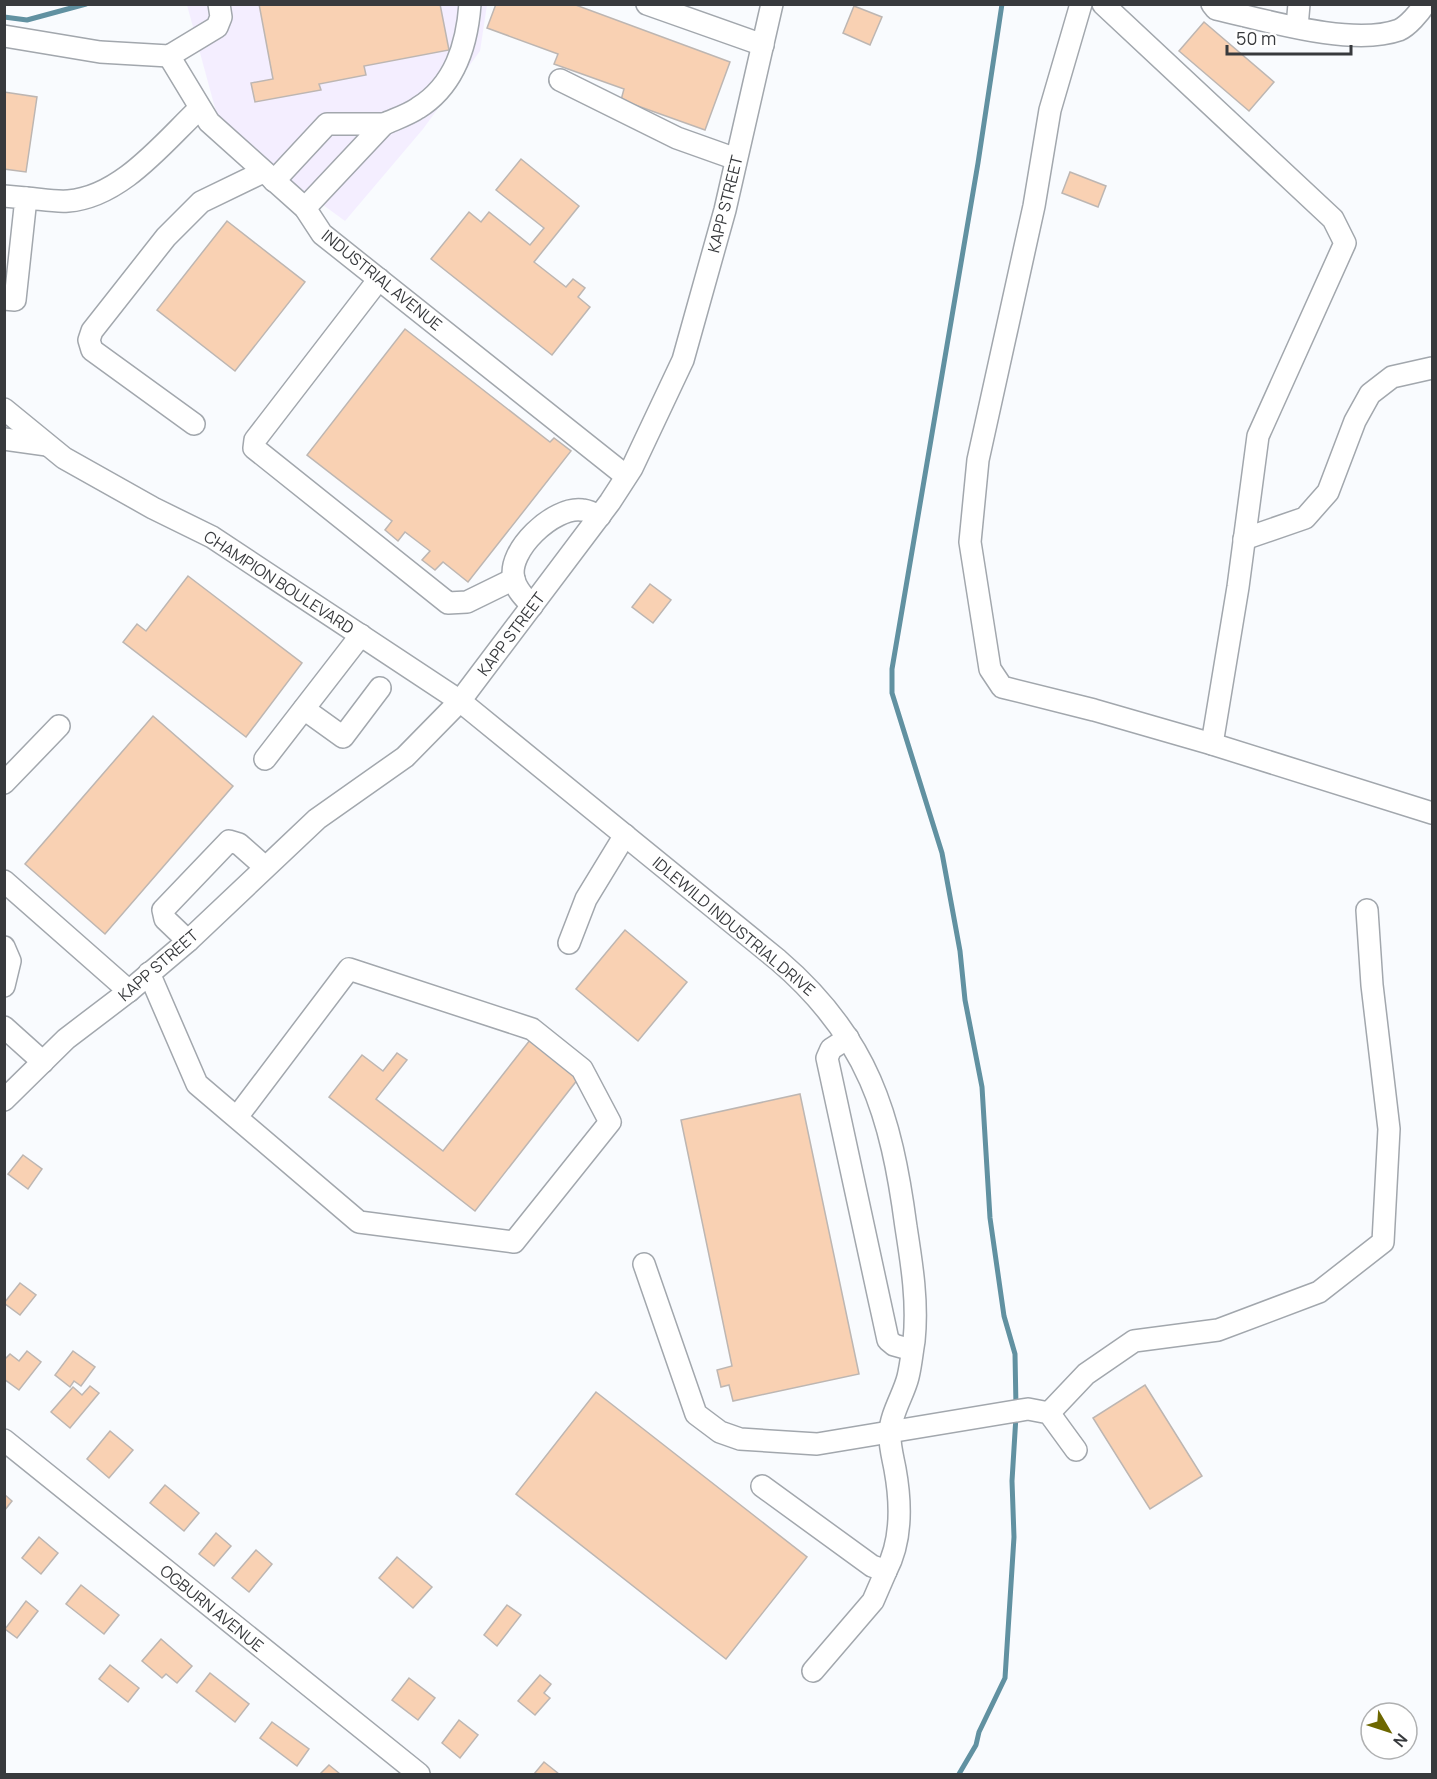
<svg xmlns="http://www.w3.org/2000/svg" width="1437" height="1779" font-family="Manrope,sans-serif">
<style>
.industrial{fill:#f4eeff}
.lines{fill:none;stroke-linecap:round;stroke-linejoin:round}
.stream{stroke:#6191a1;stroke-width:5}
.building{fill:#f9d1b3;stroke:#bdb6b2;stroke-width:1.5}
.minor-casing{stroke:#a2a7ad;stroke-width:24}
.minor{stroke:#fff;stroke-width:21}
.labels{text-anchor:middle;stroke-width:4.5;stroke-linejoin:round;paint-order:stroke}
.street-label{font-size:16px;fill:#383a3d;stroke:#fff}
</style>
<rect width="100%" height="100%" fill="#f9fbfe"/>
<!-- industrial -->
<path class="industrial" d="M187,5H487L480,51L423,129L345,221L221,130Z"/>
<g class="lines">
<!-- stream -->
<g class="stream">
<path d="M1002,4L978,163L892,669V693L942,853L960,951L965,1000L982,1087L990,1218L1004,1316L1015,1354L1016,1407"/>
<path d="M4,17L27,20L86,4"/>
<path d="M959,1774L976,1745L979,1732L1005,1678L1014,1537L1012,1481L1016,1416"/>
</g>
</g>
<!-- building -->
<g class="building">
<path d="M259,4H440L449,50L364,66L366,75L319,84L321,90L255,102L251,83L273,79Z"/>
<path d="M496,4H573L730,62L705,130L621,100L624,89L554,64L558,54L487,28Z"/>
<path d="M854,6L882,17L870,45L843,33Z"/>
<path d="M1204,22L1274,82L1249,111L1179,51Z"/>
<path d="M4,92L37,97L26,172L4,169Z"/>
<path d="M521,159L579,206L534,262L566,287L573,279L585,288L578,297L590,307L552,355L431,259L469,212L481,222L489,212L530,245L544,228L496,190Z"/>
<path d="M1070,172L1106,186L1098,207L1062,193Z"/>
<path d="M227,221L305,282L235,371L157,310Z"/>
<path d="M405,329L550,442L554,438L571,451L468,582L443,562L435,570L422,560L430,551L405,532L398,541L385,530L392,521L307,455Z"/>
<path d="M188,576L302,663L246,737L123,642L137,624L146,631Z"/>
<path d="M650,584L671,600L653,623L632,607Z"/>
<path d="M153,716L233,786L105,934L25,864Z"/>
<path d="M625,930L687,982L638,1041L576,989Z"/>
<path d="M530,1040L578,1079L475,1211L329,1097L362,1055L383,1071L397,1053L407,1060L376,1099L443,1151Z"/>
<path d="M800,1094L859,1374L733,1401L729,1385L721,1387L717,1370L732,1366L681,1120Z"/>
<path d="M23,1155L42,1169L28,1189L8,1174Z"/>
<path d="M20,1283L36,1295L20,1315L4,1303Z"/>
<path d="M27,1351L41,1362L19,1390L4,1379V1360L10,1354L19,1361Z"/>
<path d="M73,1351L95,1367L81,1386L74,1381L70,1387L55,1375Z"/>
<path d="M1145,1385L1202,1476L1150,1509L1093,1418Z"/>
<path d="M90,1386L99,1393L70,1428L51,1412L73,1387L82,1395Z"/>
<path d="M596,1392L807,1557L726,1659L516,1494Z"/>
<path d="M110,1431L133,1450L109,1478L87,1459Z"/>
<path d="M165,1485L199,1513L184,1531L150,1503Z"/>
<path d="M4,1494L12,1501L4,1511Z"/>
<path d="M216,1533L231,1546L214,1566L199,1554Z"/>
<path d="M39,1537L58,1553L41,1574L22,1558Z"/>
<path d="M256,1550L272,1564L249,1592L232,1578Z"/>
<path d="M397,1557L432,1587L413,1608L379,1578Z"/>
<path d="M81,1585L119,1615L104,1634L66,1604Z"/>
<path d="M26,1601L38,1611L17,1638L5,1629Z"/>
<path d="M507,1605L521,1615L497,1646L484,1635Z"/>
<path d="M161,1639L192,1666L177,1683L166,1674L162,1678L142,1661Z"/>
<path d="M110,1665L139,1688L128,1702L99,1679Z"/>
<path d="M210,1673L249,1704L235,1722L196,1691Z"/>
<path d="M540,1675L551,1684L544,1693L550,1698L535,1715L518,1701Z"/>
<path d="M409,1678L435,1698L418,1720L392,1700Z"/>
<path d="M459,1720L478,1735L460,1758L442,1743Z"/>
<path d="M272,1722L309,1749L297,1766L260,1738Z"/>
<path d="M544,1762L559,1774H534Z"/>
<path d="M329,1765L340,1774H320Z"/>
</g>
<g class="lines">
<!-- minor casing -->
<g class="minor-casing">
<g id="minor">
<path d="M647,4L763,45"/>
<path d="M1081,4L1050,110L1034,206L978,460L970,542L990,669L1002,687L1094,710L1212,744L1238,587L1258,436L1345,243L1333,219L1103,4"/>
<path d="M1212,4L1216,9C1265,20 1352,47 1399,30C1408,26 1419,13 1425,4"/>
<path d="M1297,27L1299,4"/>
<path d="M4,36L100,52L169,56L217,27L221,17L219,4"/>
<path d="M169,56L209,122L305,208L322,234L626,476"/>
<path d="M560,80L677,138L736,159"/>
<path d="M384,124C395,119 408,115 418,108C455,85 467,45 470,4"/>
<path d="M274,181L327,124H384L305,208"/>
<path d="M4,196L26,198L15,300L4,299"/>
<path d="M26,198C40,199 54,202 68,201C121,197 163,143 199,109"/>
<path d="M379,279L255,440L254,448L448,603L467,602L514,579"/>
<path d="M4,409L64,458L153,508L212,537L460,701L778,960C868,1037 891,1114 906,1227C912,1265 918,1303 914,1341C912,1352 911,1365 908,1377C904,1394 890,1415 890,1433C889,1444 893,1458 895,1469C901,1502 902,1541 886,1571L872,1566L762,1486"/>
<path d="M194,424L92,350L89,340L92,331L166,237L201,202L263,172"/>
<path d="M4,439L47,445"/>
<path d="M1244,539L1305,518L1328,492L1355,421L1370,394L1392,377L1432,368"/>
<path d="M532,606C525,598 516,590 514,579C506,551 554,506 582,510C588,510 594,514 600,516"/>
<path d="M304,709L343,737L380,688"/>
<path d="M1212,744L1432,813"/>
<path d="M265,759L361,635"/>
<path d="M4,783L59,726"/>
<path d="M4,881L129,991"/>
<path d="M188,941L165,919L163,910L229,841L239,844L265,867"/>
<path d="M569,943L586,899L625,835"/>
<path d="M4,947L10,961L4,986"/>
<path d="M149,973L197,1084L359,1222L514,1242L610,1122L582,1069L532,1029L349,969L237,1117"/>
<path d="M4,1027L43,1062"/>
<path d="M848,1038L831,1049L827,1058L888,1340L894,1345L912,1350"/>
<path d="M4,1100L66,1039L129,991L188,941L317,819L405,757L460,701L610,502L632,468L683,360L725,210L772,4"/>
<path d="M644,1264L696,1414L720,1432L740,1439L817,1444L1028,1409L1049,1413L1076,1450"/>
<path d="M1049,1413L1086,1374L1134,1341L1218,1330L1319,1292L1383,1242L1389,1129L1372,985L1367,910"/>
<path d="M4,1440L419,1774"/>
<path d="M813,1671L873,1601L886,1571"/>
</g>
</g>
<!-- minor -->
<use href="#minor" class="minor"/>
</g>
<g class="labels">
<!-- street labels -->
<g class="street-label">
<text transform="translate(725 204) rotate(-76)" y="6">KAPP STREET</text>
<text transform="translate(382 280) rotate(39)" y="6">INDUSTRIAL AVENUE</text>
<text transform="translate(279 582) rotate(33)" y="6">CHAMPION BOULEVARD</text>
<text transform="translate(511 634) rotate(-53)" y="6">KAPP STREET</text>
<text transform="translate(734 926) rotate(40)" y="6">IDLEWILD INDUSTRIAL DRIVE</text>
<text transform="translate(158 965) rotate(-41)" y="6">KAPP STREET</text>
<text transform="translate(212 1608) rotate(39)" y="6">OGBURN AVENUE</text>
</g>
</g>
<!-- border -->
<rect width="1437" height="1779" fill="none" stroke="#383a3d" stroke-width="12"/>
<!-- north arrow -->
<g transform="translate(1389 1731) rotate(129)"><circle r="28" fill="#ffffff" stroke="#afb0b1" stroke-width="1.5"/>
<path d="M0-4.5L10 22L0 15L-10 22Z" fill="#6d6700"/>
<text y="-9" font-size="16" font-weight="bold" text-anchor="middle" fill="#383a3d">N</text>
</g>
<!-- scale -->
<path d="M1227 45v9h124v-9" fill="none" stroke="#383a3d" stroke-width="3"/>
<text x="1236" y="45" font-size="18" fill="#383a3d" stroke="#ffffff" stroke-width="4.5" paint-order="stroke">50 m</text>
</svg>
